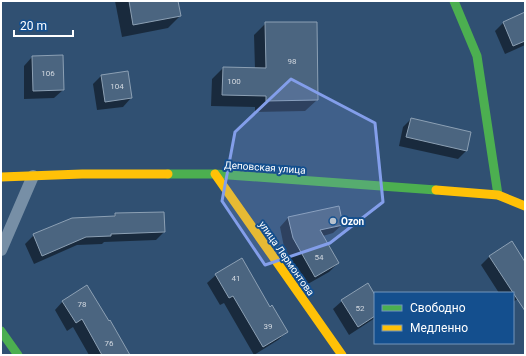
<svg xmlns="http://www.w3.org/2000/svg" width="526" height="356" font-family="Roboto,sans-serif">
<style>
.shadow{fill:#0007}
.building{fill:#4b6580;stroke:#8ca0b4}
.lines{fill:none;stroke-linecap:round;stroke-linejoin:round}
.lane{stroke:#778fa6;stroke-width:12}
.fast{stroke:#4caf50;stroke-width:9}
.slow{stroke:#ffc107;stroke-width:9}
.marked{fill:#839eea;fill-opacity:0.2;stroke:#839eea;stroke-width:3;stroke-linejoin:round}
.poi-dot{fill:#b7c2ce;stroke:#144f8e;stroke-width:1.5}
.labels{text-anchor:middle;stroke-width:4;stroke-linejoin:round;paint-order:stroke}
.number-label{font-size:8px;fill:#d2d8df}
.street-label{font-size:10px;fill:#fff;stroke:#144f8e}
.poi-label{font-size:10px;font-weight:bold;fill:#fff;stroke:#144f8e;text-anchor:start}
</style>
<rect width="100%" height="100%" fill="#305072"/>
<!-- shadow -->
<g class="shadow">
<path d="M115,1H177L180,16L168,28L122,37Z"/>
<path d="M525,13V45L505,54L495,31L503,23Z"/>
<path d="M266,23L317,100L305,111L255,112V107L211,106L212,79L223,68L255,69L254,35Z"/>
<path d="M32,57L63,90L54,98L24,99V66Z"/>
<path d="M102,75L131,98L123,107L97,110L93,84Z"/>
<path d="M411,119L470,133L466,151L458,159L399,146L403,127Z"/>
<path d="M338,207L342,225L333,233L323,236L338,263L329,272L306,285L284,247L280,227L288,218Z"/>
<path d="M115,214L164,232L156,240L104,242L102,244L77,245L34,264L25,244L34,235L113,217Z"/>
<path d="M489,257L525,264V294L513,302V293H499L481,265Z"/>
<path d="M216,275L270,308L287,332L278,340L254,355L224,303L220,305L207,283Z"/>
<path d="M375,297V318L349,335L333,309L342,301Z"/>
<path d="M63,301L128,355H89L73,327L67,331L55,310Z"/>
</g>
<!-- building -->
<g class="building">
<path d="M129,1H178L181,16L133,25Z"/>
<path d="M525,12V41L513,46L503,22Z"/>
<path d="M265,22H317L318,100L266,101V96L222,95L223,67L266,68Z"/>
<path d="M63,55L64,90L33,91L32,56Z"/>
<path d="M128,71L132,98L105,102L101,75Z"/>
<path d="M411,118L471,132L467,151L406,137Z"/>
<path d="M339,206L343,225L320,230L339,263L315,277L293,238L288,217Z"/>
<path d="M164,212L165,232L111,234V236L86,237L42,256L33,234L72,218L115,216V213Z"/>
<path d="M512,241L525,262V311L489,256Z"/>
<path d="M242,258L270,307L272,305L288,332L263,347L233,296L229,298L215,274Z"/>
<path d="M368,283L375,295V316L358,327L341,300Z"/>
<path d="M87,285L109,321L110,320L130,355H102L82,319L76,323L62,301Z"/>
</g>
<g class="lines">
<!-- lane -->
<path class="lane" d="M1,250L33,176"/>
<!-- fast -->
<g class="fast">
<path d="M454,1L477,56L498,195"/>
<path d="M168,174H215L436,190"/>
<path d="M1,331L18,355"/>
</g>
<!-- slow -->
<g class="slow">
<path d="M215,174L342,355"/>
<path d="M1,177L82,174H168"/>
<path d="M436,190L498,195L525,206"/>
</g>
</g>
<!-- marked area -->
<path class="marked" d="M291,79L375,123L383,202L330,243L265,265L222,201L235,132Z"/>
<!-- markers -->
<circle class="poi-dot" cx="333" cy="221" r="4"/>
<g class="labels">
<!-- number labels -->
<g class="number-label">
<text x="292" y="64">98</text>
<text x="48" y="76">106</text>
<text x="234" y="84">100</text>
<text x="117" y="89">104</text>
<text x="319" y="260">54</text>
<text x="236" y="281">41</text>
<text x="82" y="307">78</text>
<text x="360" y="311">52</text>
<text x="268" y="329">39</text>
<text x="109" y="346">76</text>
</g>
<!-- street labels -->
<g class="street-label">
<text transform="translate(265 167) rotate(4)" y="4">Деповская улица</text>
<text transform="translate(287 258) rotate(55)" y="4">улица Лермонтова</text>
</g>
<!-- poi labels -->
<g class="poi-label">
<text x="341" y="225">Ozon</text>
</g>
</g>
<!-- border -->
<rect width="526" height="356" fill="none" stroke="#ffffff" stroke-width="4"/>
<!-- legend -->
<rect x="374" y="292" width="140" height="52" fill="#144f8e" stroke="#7295bb"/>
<rect x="382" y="305" width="20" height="6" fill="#4caf50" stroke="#7295bb"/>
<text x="410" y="312" font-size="12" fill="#ffffff">Свободно</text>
<rect x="382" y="325" width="20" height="6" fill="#ffc107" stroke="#7295bb"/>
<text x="410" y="332" font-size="12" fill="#ffffff">Медленно</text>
<!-- scale -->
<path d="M14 30v6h59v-6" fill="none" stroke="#ffffff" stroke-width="2"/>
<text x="20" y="30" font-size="12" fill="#ffffff" stroke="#144f8e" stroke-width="3" paint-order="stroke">20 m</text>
</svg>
